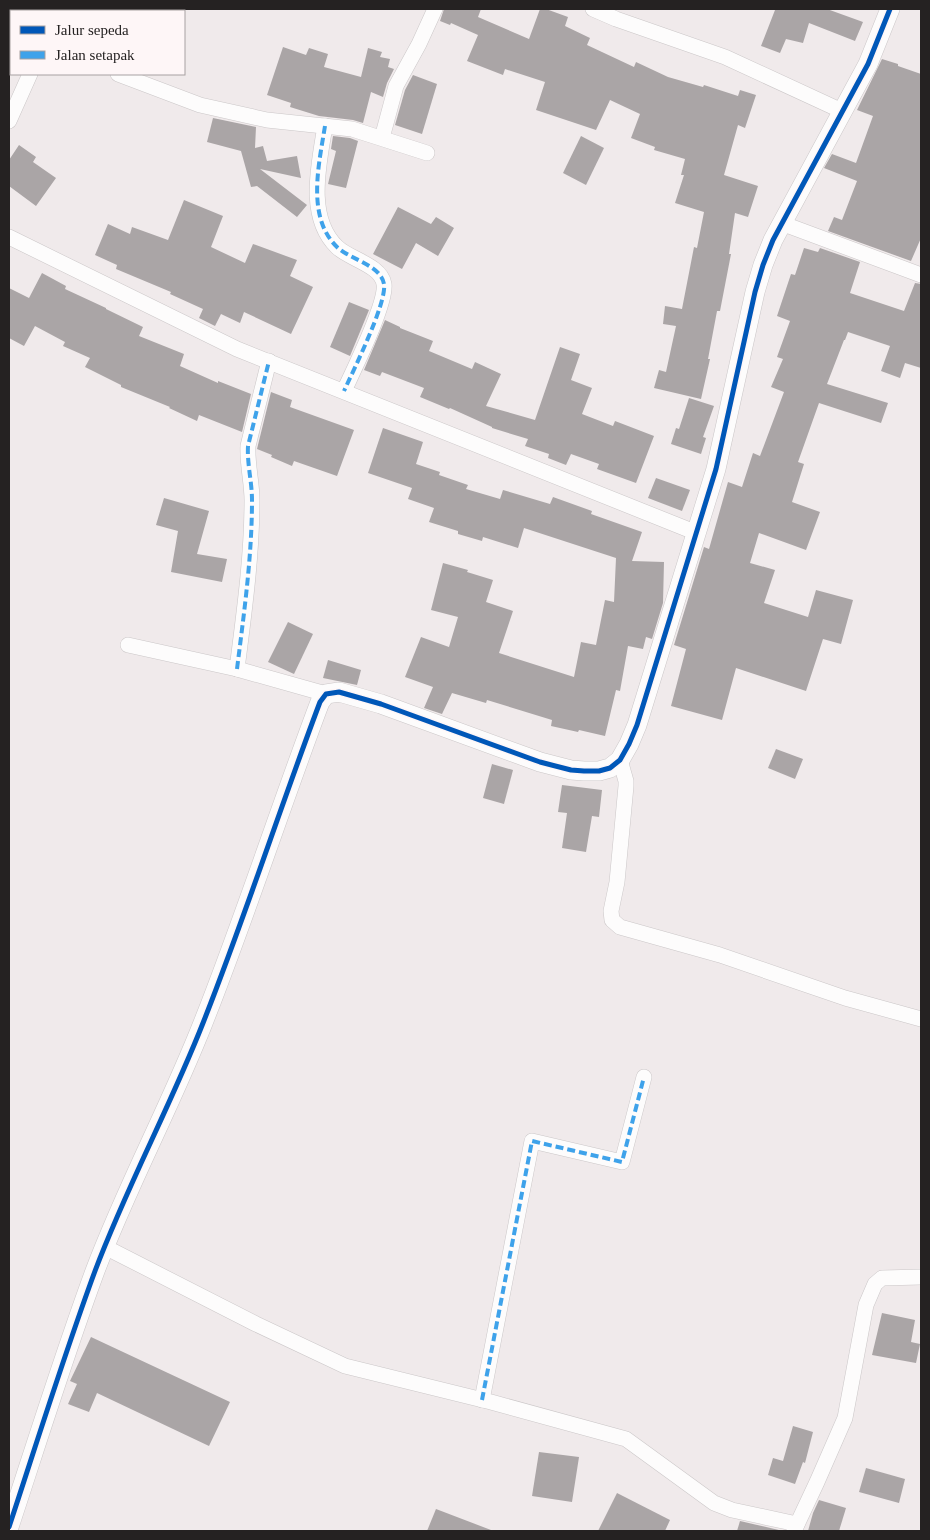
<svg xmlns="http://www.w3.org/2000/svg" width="930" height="1540" font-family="'Times New Roman',serif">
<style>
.building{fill:#aaa5a6}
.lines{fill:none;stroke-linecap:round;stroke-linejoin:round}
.minor-casing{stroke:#cbc7c8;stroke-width:16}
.tertiary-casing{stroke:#cbc7c8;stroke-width:20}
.minor{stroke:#fdfcfc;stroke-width:15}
.tertiary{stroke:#fdfcfc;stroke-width:19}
.quiet{stroke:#3ea2ea;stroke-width:4;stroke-dasharray:8 4;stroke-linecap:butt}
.cycleway-casing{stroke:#fef6f7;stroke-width:8}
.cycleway{stroke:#0057b8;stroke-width:5}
</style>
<rect width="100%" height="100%" fill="#f0eaeb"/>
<!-- building -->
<g class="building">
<path d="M444,9H481L478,17L529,39L540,9H546L568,17L565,26L590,38L587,45L634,67L636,62L668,77L703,87L704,85L738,96L740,90L756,95L745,128L738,125L724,175L758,186L748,217L735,213L729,254H731L720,311H717L708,359H710L701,399L654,388L659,370L666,372L676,326L663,324L665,306L682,309L694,247L697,248L704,212L675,203L684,175H681L685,159L654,150L655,147L631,138L640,114L610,100L596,130L536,110L545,82L505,69L503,75L467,61L478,35L451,23L450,25L440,21Z"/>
<path d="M775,9H827L863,22L855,41L809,23L803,43L786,39L780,53L761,46L775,10Z"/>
<path d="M283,47L306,55L309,48L328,54L324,67L361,77L368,48L382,52L380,57L390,59L388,67L394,69L387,83L383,97L371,92L363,123L353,120L319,116L290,107L291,103L267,95Z"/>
<path d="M882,59L898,64V66L921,74V238L911,261L828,231L834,217L842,220L857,181L824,168L832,154L856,163L873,116L857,110Z"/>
<path d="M413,75L437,84L422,134L395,125L405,90Z"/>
<path d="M213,118L256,127L255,148L263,146L267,161L297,156L301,178L260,169L307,205L297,217L257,186L251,187L241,151L207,142Z"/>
<path d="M333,136L350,138L358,141L346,188L328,184L336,151L331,149Z"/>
<path d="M581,136L604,148L586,185L563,173Z"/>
<path d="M19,145L36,157L33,162L56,178L36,206L9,186V160Z"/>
<path d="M184,200L223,216L211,247L245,263L253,244L297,260L290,276L313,287L291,334L244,312L240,323L221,314L215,326L199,318L203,309L170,294L171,292L116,269L117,265L95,255L108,224L130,234L132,227L168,240Z"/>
<path d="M398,207L431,224L436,217L454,228L438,256L416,243L402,269L373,254Z"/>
<path d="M804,248L818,252L820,248L860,262L850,293L904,311L915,283L921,284V368L905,363L900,378L881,371L890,346L848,332L845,340H844L827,384L888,403L881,423L819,403L798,462L804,464L792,502L820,512L806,550L759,533L750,563L775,570L764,603L808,617L816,590L853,600L841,644L823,639L806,691L736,668L722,720L671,706L686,649L674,645L704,547L709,549L728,482L742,487L753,453L760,456L784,392L771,387L783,359L777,357L790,321L777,316L791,274L795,275Z"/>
<path d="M42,273L66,286L65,289L106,308V309L143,327L139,336L184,354L180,366L218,383V381L251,394L242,432L199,415L197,421L169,408L170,407L121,387V385L85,367L90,358L63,346L65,342L35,326L24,346L9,338V288L29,298Z"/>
<path d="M349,302L369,310L350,356L330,347Z"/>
<path d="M385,320L400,327V328L433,341L429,351L472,369L475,362L501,374L486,406L535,420L560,347L580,354L571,380L592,388L582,414L613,426L615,421L654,436L636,483L597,469L599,464L571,454L566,465L548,458L549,454L525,446L528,439L492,428V427L450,408L449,409L420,397L424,388L382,372L380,376L364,370Z"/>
<path d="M271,392L292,400L290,407L354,430L337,476L294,461L292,466L271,457L272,455L257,449Z"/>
<path d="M689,398L714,406L703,437L706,438L701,454L671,444L676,428L679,429Z"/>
<path d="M383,428L423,442L416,464L440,472L439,475L468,485L466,489L500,499L503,490L550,504L553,497L592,511L591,514L642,532L632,561L664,562L663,603L652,639L646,637L643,649L628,646L620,691L616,690L605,736L579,730L578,732L551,726L552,720L487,700L486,703L452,693L442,714L424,708L433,687L405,677L421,637L449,647L458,617L431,610L443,563L468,570L467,572L493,580L486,602L513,611L499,653L574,677L581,642L596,645L605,600L614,602L616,558L524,528L518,548L483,537L482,541L458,534V531L429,522L434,508L408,499L412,488L368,473Z"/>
<path d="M656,478L690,490L682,511L648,498Z"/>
<path d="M164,498L209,511L197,554L227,559L222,582L171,572L178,531L156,525Z"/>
<path d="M288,622L313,634L294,674L268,662Z"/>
<path d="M328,660L361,670L357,685L323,678Z"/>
<path d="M776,749L803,759L795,779L768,768Z"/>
<path d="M492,764L513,770L504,804L483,798Z"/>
<path d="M562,785L602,790L599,817L592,816L586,852L562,848L567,813L558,812Z"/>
<path d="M882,1313L915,1320L911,1342L920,1344L916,1363L872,1355Z"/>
<path d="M91,1337L230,1402L209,1446L97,1393L89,1412L68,1404L77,1384L70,1381Z"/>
<path d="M793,1426L813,1432L805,1463L803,1462L795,1484L768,1475L773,1458L783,1461Z"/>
<path d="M539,1452L579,1457L572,1502L532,1496Z"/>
<path d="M866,1468L905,1479L899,1503L859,1492Z"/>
<path d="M617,1493L670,1520L665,1531H598Z"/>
<path d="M819,1500L846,1508L839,1531H808L813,1513Z"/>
<path d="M436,1509L491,1530V1531H427Z"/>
<path d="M740,1521L783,1531H737Z"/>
</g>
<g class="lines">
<!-- minor casing -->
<g class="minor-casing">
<g id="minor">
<path d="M593,9L616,19L725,57L842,111"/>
<path d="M63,11L64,9"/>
<path d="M118,74L200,105L267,120L352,129L427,153"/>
<path d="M9,121L30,74"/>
<path d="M325,126C319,164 306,217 337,247C349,259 381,265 384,284C387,303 353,371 344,391"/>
<path d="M382,138L396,86L419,44L435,9"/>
<path d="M781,223L921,275"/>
<path d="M9,237L237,349L697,533"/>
<path d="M128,645L237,669L326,694"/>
<path d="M237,669C244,613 252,557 252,500C252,482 247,464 248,446L269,361"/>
<path d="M620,760L626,781V786L617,882L611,911L612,920L620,927L720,955L845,998L921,1019"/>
<path d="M105,1247L256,1324L345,1366L491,1402L626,1439L714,1503L732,1510L797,1524"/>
<path d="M482,1400L532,1141L622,1162L644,1077"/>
<path d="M794,1531L817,1482L845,1418L866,1305L875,1284L882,1278L921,1277"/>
</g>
</g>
<!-- tertiary casing -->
<g class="tertiary-casing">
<path id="tertiary" d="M9,1527C37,1442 64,1355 95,1271C127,1186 170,1107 203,1023C245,917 280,808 320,702L326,694L339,692L381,704L540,762L571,770L584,771H599L610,768L620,760L629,744L637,725L716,469L755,292L763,265L773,240L868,64L890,9"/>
</g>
<!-- minor -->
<use href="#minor" class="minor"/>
<!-- tertiary -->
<use href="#tertiary" class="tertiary"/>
<!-- quiet -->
<g class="quiet">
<path d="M325,126C319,164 306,217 337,247C349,259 381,265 384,284C387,303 353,371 344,391"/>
<path d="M237,669C244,613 252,557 252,500C252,482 247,464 248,446L269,361"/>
<path d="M482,1400L532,1141L622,1162L644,1077"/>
</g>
<!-- cycleway casing -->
<g class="cycleway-casing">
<path id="cycleway" d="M9,1527C37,1442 64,1355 95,1271C127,1186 170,1107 203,1023C245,917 280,808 320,702L326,694L339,692L381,704L540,762L571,770L584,771H599L610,768L620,760L629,744L637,725L716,469L755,292L763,265L773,240L868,64L890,9"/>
</g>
<!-- cycleway -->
<use href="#cycleway" class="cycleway"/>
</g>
<!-- border -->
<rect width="930" height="1540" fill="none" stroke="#252222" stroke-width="20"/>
<!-- legend -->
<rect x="10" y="10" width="175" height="65" fill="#fef6f7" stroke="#a7a1a2"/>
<rect x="20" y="26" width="25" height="8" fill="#0057b8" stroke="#a7a1a2"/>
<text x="55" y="35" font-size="15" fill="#252222">Jalur sepeda</text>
<rect x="20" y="51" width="25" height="8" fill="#3ea2ea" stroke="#a7a1a2"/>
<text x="55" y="60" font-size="15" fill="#252222">Jalan setapak</text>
</svg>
